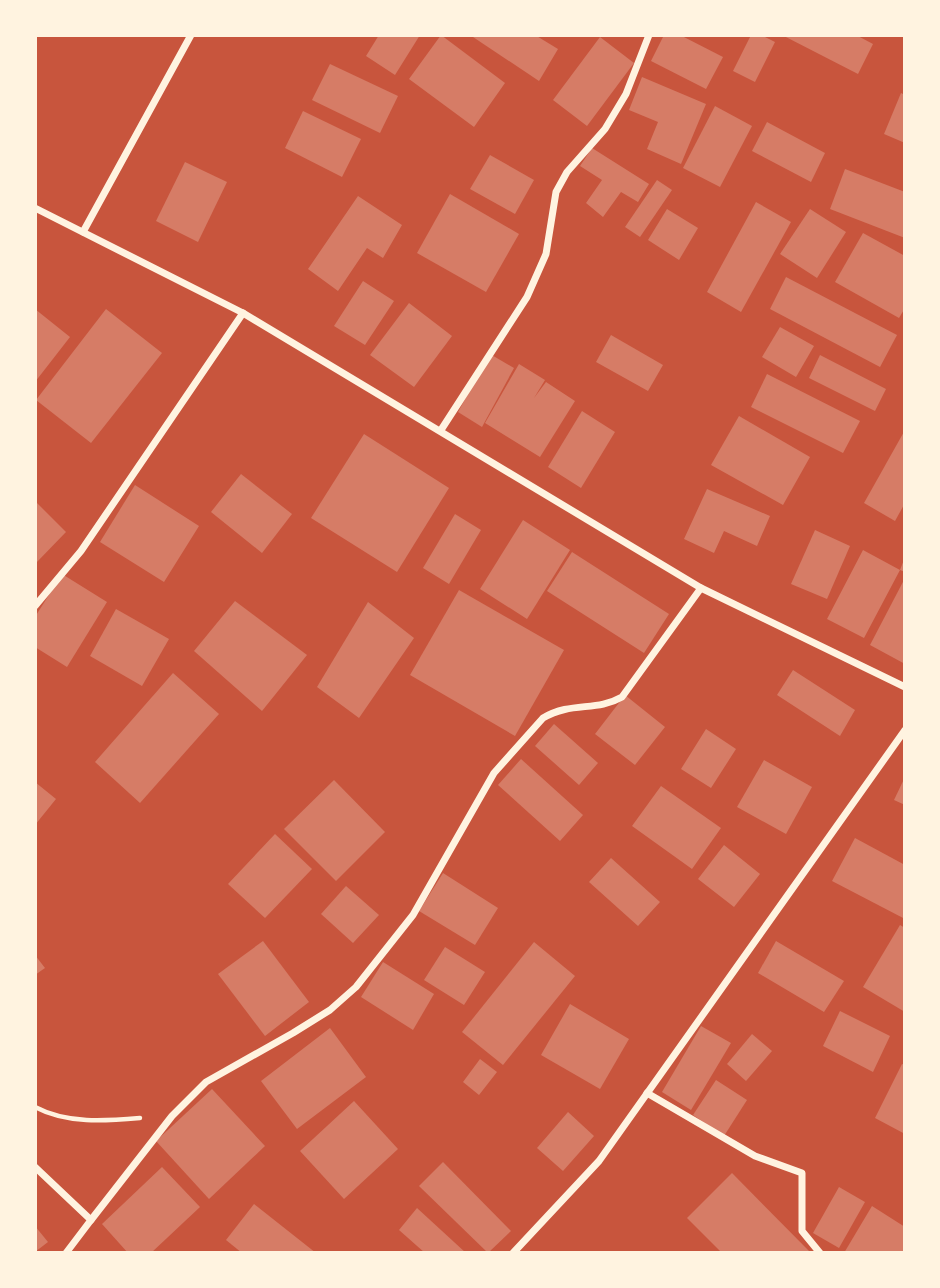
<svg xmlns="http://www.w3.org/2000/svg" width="940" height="1288" font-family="Cabin,sans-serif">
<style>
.building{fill:#d67c66}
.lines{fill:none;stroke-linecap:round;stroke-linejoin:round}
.path{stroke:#fff3e0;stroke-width:4.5}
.minor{stroke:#fff3e0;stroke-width:7}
</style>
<rect width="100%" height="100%" fill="#c8553d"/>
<!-- building -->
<g class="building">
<path d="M379,35H420L395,75L366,56Z"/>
<path d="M441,35L505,83L474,127L409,79Z"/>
<path d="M470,35H535L558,49L539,81Z"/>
<path d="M664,35H680L723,57L706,89L651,61Z"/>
<path d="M751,35H761L775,42L755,82L733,71Z"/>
<path d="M782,35H856L873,44L858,74Z"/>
<path d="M600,37L634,63L587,126L553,100Z"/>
<path d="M330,64L398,96L380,133L312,100Z"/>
<path d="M642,77L706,104L681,164L647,149L658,122L629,110Z"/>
<path d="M901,93L905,95V143L884,134Z"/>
<path d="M715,106L752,126L720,187L683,168Z"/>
<path d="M303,111L361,139L342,177L285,148Z"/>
<path d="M767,122L825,153L811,182L752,151Z"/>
<path d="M592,148L649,184L638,202L621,192L603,217L586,203L602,180L580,166Z"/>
<path d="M490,155L534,180L515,214L470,189Z"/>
<path d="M185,162L227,182L198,242L156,221Z"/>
<path d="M845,169L905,192V238L830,209Z"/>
<path d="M657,180L672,190L640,237L625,227Z"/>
<path d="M450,194L519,234L486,292L417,253Z"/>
<path d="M358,196L402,225L383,258L367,248L338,291L308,269Z"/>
<path d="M756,202L791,222L741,312L707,292Z"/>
<path d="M667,209L698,228L679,260L648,240Z"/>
<path d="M810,209L846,232L817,278L780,254Z"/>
<path d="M863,233L905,256V308L899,318L835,282Z"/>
<path d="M786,277L897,335L880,367L770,309Z"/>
<path d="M363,281L394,301L365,345L334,326Z"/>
<path d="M409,303L452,336L414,387L370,355Z"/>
<path d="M35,309L70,337L35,382Z"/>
<path d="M106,309L162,353L91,443L36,400Z"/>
<path d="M780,327L814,346L796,377L762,357Z"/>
<path d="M611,335L663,365L648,391L596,362Z"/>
<path d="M490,354L514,368L482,427L458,412Z"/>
<path d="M820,355L886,389L875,411L809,378Z"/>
<path d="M519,364L545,380L534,398L546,382L575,401L540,457L485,423Z"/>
<path d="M767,374L860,421L843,453L751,407Z"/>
<path d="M582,411L615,432L581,488L548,467Z"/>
<path d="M739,416L810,457L783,505L711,465Z"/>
<path d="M905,430V503L895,521L864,503Z"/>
<path d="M364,434L449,488L397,572L311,518Z"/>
<path d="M241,474L292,514L262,553L211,512Z"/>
<path d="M135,485L199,526L164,582L100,542Z"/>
<path d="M707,489L770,516L757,546L724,531L714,553L684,539Z"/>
<path d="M35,501L66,532L35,564Z"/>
<path d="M455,514L481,530L449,584L423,568Z"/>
<path d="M523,520L570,550L527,619L480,589Z"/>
<path d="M815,530L850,546L827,599L791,584Z"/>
<path d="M863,550L900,570L905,557V572L900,570L864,638L827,619Z"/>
<path d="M572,552L669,614L644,653L547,591Z"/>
<path d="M62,574L107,602L67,667L35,647V617Z"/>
<path d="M905,578V664L870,645Z"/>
<path d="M459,590L564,650L515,736L410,675Z"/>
<path d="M235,601L307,655L262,711L194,651Z"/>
<path d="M368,602L414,638L359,718L317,687Z"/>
<path d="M116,609L169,639L142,686L90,656Z"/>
<path d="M793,670L855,710L840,736L777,695Z"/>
<path d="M173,673L219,714L140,803L95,762Z"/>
<path d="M625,695L665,727L635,765L595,734Z"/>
<path d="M554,724L598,763L579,785L535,746Z"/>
<path d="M706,729L736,749L711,788L681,769Z"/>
<path d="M521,759L583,815L560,841L498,785Z"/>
<path d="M764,760L812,787L786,834L737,807Z"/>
<path d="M905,777V805L894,800Z"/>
<path d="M334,780L385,832L336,881L284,829Z"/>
<path d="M35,782L56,799L35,825Z"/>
<path d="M661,786L721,828L692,869L632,826Z"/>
<path d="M275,834L312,869L265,918L228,884Z"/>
<path d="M855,838L905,865V919L832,881Z"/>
<path d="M724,845L760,874L734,907L698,879Z"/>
<path d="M611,858L660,902L638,926L589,882Z"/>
<path d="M443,873L498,908L475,945L419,911Z"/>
<path d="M346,886L379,915L353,943L321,914Z"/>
<path d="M900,925L905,928V1012L863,987Z"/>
<path d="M263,941L309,1002L265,1036L218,974Z"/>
<path d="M776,941L844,981L824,1012L758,973Z"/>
<path d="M534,942L575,976L503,1065L462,1032Z"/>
<path d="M445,947L485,972L464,1005L424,980Z"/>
<path d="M35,955L45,968L35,975Z"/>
<path d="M383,962L434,994L413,1030L361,997Z"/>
<path d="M570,1004L629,1039L600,1089L541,1055Z"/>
<path d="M840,1011L890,1036L873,1072L823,1046Z"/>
<path d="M701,1026L731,1043L691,1110L662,1092Z"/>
<path d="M330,1028L366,1077L297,1129L261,1081Z"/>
<path d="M752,1034L772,1051L746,1081L727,1064Z"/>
<path d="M480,1059L497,1072L479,1095L463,1082Z"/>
<path d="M902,1064L905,1065V1134L875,1118Z"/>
<path d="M716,1080L747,1100L724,1136L693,1115Z"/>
<path d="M212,1089L265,1146L209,1199L156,1141Z"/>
<path d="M354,1101L398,1149L344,1199L300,1151Z"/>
<path d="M568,1112L594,1136L563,1171L537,1148Z"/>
<path d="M443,1162L511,1231L488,1253L419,1186Z"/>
<path d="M162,1167L200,1207L151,1253H128L102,1224Z"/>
<path d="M732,1173L811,1253H722L687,1218Z"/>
<path d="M839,1187L865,1202L839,1248L813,1233Z"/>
<path d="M254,1204L316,1253H242L226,1240Z"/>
<path d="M872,1206L905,1227V1253H844Z"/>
<path d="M417,1208L466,1253H425L399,1230Z"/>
<path d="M35,1226L48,1242L35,1252Z"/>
</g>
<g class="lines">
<!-- path -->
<path class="path" d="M35,1107C67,1124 105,1121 140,1118"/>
<!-- minor -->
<g class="minor">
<path d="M35,208L243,313L701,588L905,687"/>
<path d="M83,232L191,35"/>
<path d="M441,430L527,297L546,254L556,192L567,172L605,129L626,94L649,35"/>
<path d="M35,606L81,551L243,313"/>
<path d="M647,1093L755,1156L802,1173V1231L820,1253"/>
<path d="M35,1167L91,1220L66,1253"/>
<path d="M91,1220L172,1116L206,1082L293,1033L330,1010L356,987L413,915L494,773L543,718C572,701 596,712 622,697L701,588"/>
<path d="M513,1253L599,1161L905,730"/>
</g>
</g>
<!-- border -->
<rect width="940" height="1288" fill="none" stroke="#fff3e0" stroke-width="74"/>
</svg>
